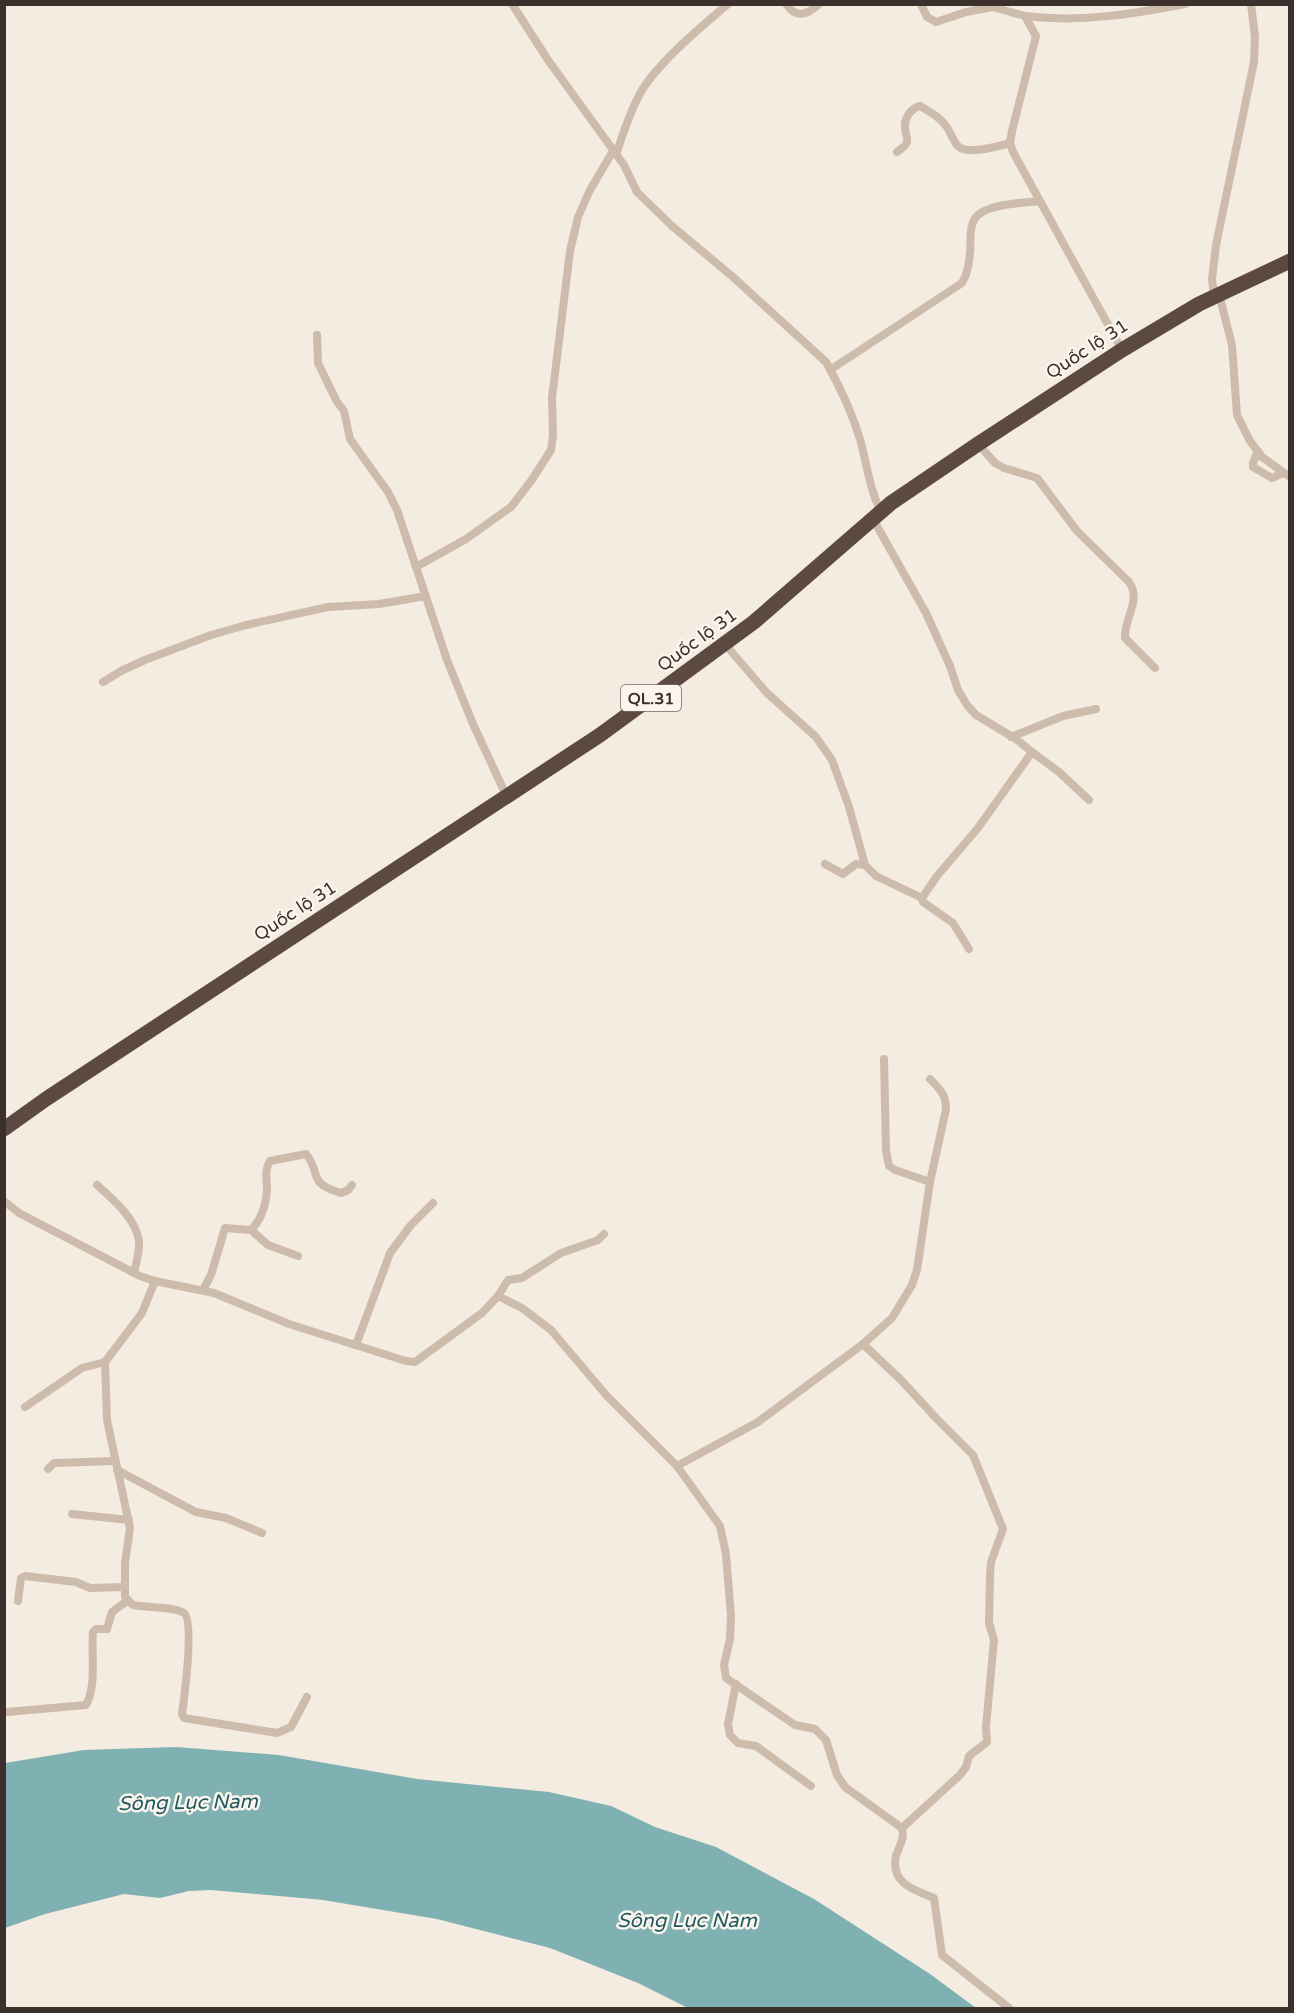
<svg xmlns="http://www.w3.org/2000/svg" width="1294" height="2013" font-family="'Varela Round',sans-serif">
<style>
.water{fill:#7fb0b2}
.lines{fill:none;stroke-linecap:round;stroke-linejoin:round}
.street{stroke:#cdbbac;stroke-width:8}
.highway{stroke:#5c4a42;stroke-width:15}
.labels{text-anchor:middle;stroke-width:5;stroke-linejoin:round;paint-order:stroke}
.shield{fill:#fbf5ee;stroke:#756b66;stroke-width:1.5}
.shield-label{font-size:16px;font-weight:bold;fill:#3b302b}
.street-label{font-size:18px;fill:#3b302b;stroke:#fbf5ee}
.water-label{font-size:20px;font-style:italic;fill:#1f5a5e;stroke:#fbf5ee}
</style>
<rect width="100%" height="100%" fill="#f4ebe1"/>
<!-- water -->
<path class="water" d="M176,1747L279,1755L417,1779L549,1792L611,1806L655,1827L716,1847L814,1899L930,1974L976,2008H688L638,1983L550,1948L437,1919L323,1900L211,1890L189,1891L160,1898L124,1894L45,1914L5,1928V1763L84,1750Z"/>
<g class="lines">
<!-- street -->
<g class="street">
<path d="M512,4L548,60L624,165L637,192L672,226L733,277L826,362C839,385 852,413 860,439C867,464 869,488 881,512"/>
<path d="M786,4C796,19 807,15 819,4"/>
<path d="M921,4L927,17L936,22L966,12L993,7L1025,16"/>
<path d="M897,152C901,149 906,146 907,142C908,137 905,133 905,128C904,118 911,108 920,106C930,112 940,117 946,126C951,132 953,142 959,147C970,155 998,146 1010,143"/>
<path d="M616,155C623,133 631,109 642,90C660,61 702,26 728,4"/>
<path d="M1219,294L1232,345L1237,415L1250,441L1262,457L1290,477"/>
<path d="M1214,297L1212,279L1216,245L1254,62L1255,37L1251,4"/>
<path d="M317,335L318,363L337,402L344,411L350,439L388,492L397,510L447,660L473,724L506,795"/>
<path d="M1122,350L1013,152L1010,143L1012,131L1036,36L1025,16C1078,23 1133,14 1185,4"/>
<path d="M830,370L962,283C968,273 969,263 970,252C971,242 969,228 974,220C981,204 1023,203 1039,201"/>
<path d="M978,444L995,463L1004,468L1037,478L1077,531L1129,582C1142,600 1124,618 1125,638L1155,668"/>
<path d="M1258,451L1253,463V467L1272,478L1283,473"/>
<path d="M873,519L926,613L950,666L958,690L967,705L976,715L1016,739L1032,752L978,828L937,876L922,898L923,902L953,923L969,949"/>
<path d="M416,567L466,539L511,507L531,481L551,450L553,436L552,398L570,251L578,217L590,190L613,151"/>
<path d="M724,643L767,693L816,737L832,760L849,807L865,865"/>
<path d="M103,682L123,670L145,660L211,635L246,625L328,607L379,604L426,596"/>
<path d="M1011,737L1063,716L1096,709"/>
<path d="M1032,752L1059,772L1089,800"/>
<path d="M825,864L843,874L856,864L865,865L876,876L922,898"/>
<path d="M884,1059L886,1151L889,1166L895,1170L930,1182"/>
<path d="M97,1185C113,1199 136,1219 139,1241C140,1251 136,1263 134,1273"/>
<path d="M4,1201L19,1213L140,1276L155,1281L214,1293L289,1324L406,1361L415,1362L482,1313L498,1296L522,1308L551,1330L607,1396L677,1466L720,1526L726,1554L731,1616L730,1639L724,1665L726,1678L795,1725L815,1729L826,1740L837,1775L845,1787L902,1828C905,1839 899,1846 896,1856C890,1883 914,1890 934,1898L942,1955L1009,2008"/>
<path d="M251,1230C261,1220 266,1205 267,1190C267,1180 264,1170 270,1161L306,1154C322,1173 306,1183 341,1193L348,1190L352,1185"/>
<path d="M155,1281L142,1313L105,1362L107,1420L130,1528L125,1563V1597L133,1605C146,1608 174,1606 184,1613C195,1620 184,1699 182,1714L184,1718L277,1733L291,1727L307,1697"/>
<path d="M203,1290L211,1275L225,1228L251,1230L268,1245L298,1256"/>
<path d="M498,1296L508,1280L522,1278L561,1253L598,1240L604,1234"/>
<path d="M863,1344L901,1380L936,1418L973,1455L1003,1529L991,1562L990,1575L989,1623L994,1640L986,1727L987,1742L969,1756L966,1767L960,1775L902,1828"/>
<path d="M356,1345L390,1253L411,1225L433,1203"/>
<path d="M25,1407L82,1368L105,1362"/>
<path d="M677,1466L758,1422L863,1344L892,1318L912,1285L917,1270L930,1182L946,1109C946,1095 940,1089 930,1079"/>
<path d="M48,1469L54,1463L115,1461"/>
<path d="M117,1470L196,1512L226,1518L262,1533"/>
<path d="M72,1514L129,1520"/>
<path d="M18,1601L21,1578L25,1576L76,1582L90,1588L125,1587"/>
<path d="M736,1684L728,1724L730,1735L738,1743L756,1746L811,1786"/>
<path d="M7,1712L86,1705C97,1686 91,1653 93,1632L96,1629H107L112,1612L127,1601"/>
</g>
<!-- highway -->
<path class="highway" d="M4,1129L46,1099L600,735L754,622L891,503L978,444L1122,350L1199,304L1290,261"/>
</g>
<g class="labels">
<!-- shield labels -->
<rect class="shield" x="621" y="685" width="60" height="26" rx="4.5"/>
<g class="shield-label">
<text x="651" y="704">QL.31</text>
</g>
<!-- street labels -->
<g class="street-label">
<text transform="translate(1087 349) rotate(-33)" y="6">Quốc lộ 31</text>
<text transform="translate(697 640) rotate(-36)" y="6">Quốc lộ 31</text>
<text transform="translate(295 911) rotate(-33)" y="6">Quốc lộ 31</text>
</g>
<!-- water labels -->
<g class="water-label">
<text transform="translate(188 1802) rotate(-1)" y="7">Sông Lục Nam</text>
<text x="687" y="1927">Sông Lục Nam</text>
</g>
</g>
<!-- border -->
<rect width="1294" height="2013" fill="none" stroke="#3b302b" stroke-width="12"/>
</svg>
